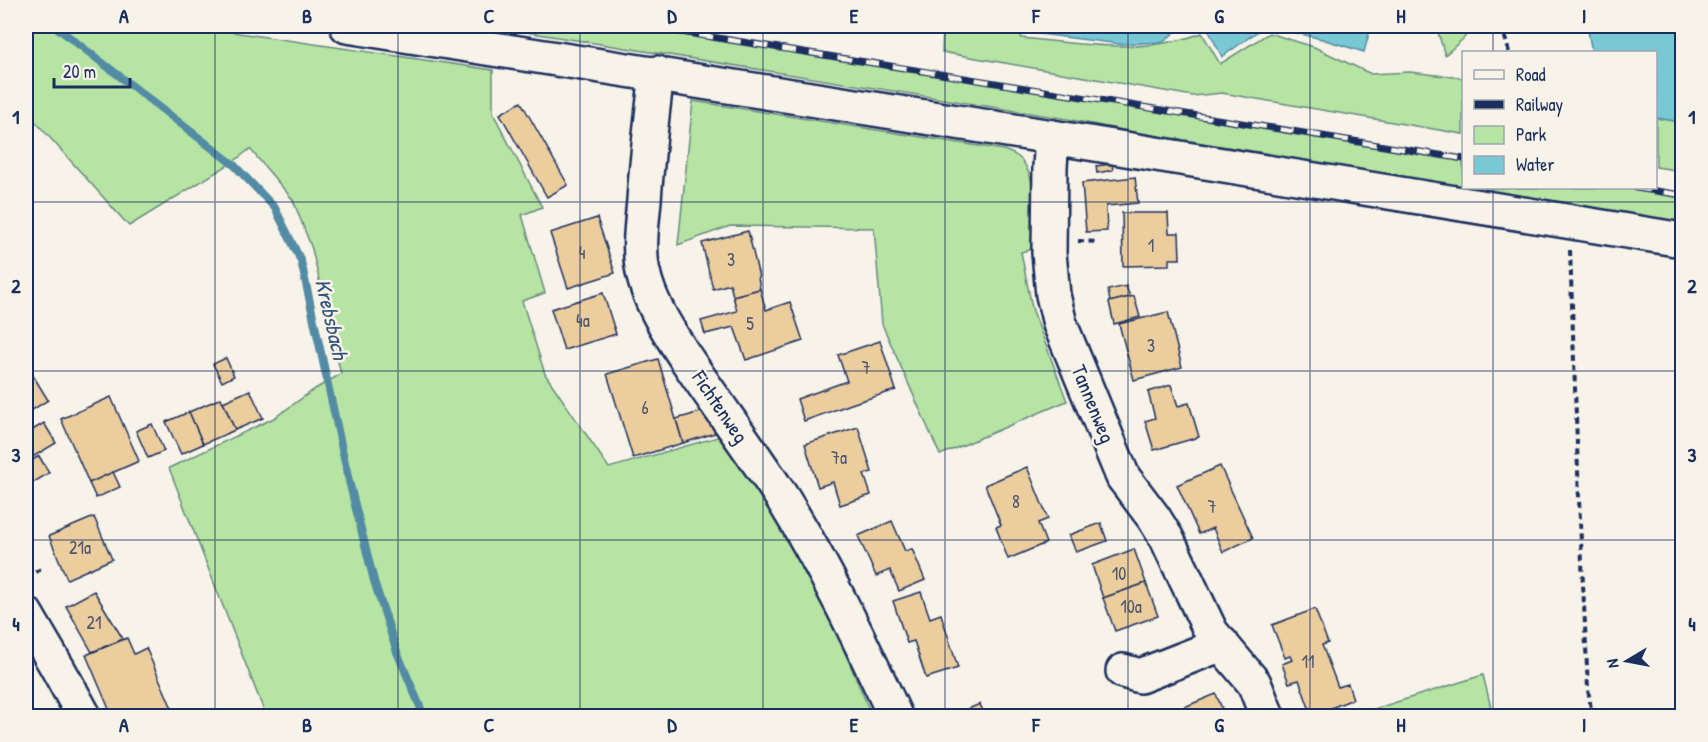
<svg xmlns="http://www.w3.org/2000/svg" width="1708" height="742" font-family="'Patrick Hand',sans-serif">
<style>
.green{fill:#b5e4a3;stroke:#688a80;stroke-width:1.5}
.water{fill:#79c8d5;stroke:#538ba5;stroke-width:1.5}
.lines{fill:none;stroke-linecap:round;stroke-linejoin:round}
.stream{stroke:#538ba5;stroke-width:8}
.building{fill:#ebcd9e;stroke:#1b2f5e;stroke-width:1.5}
.minor-casing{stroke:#1b2f5e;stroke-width:38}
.path{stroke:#1b2f5e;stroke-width:4;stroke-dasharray:6 4.5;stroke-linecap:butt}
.minor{stroke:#f7f3e8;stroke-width:33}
.rail-casing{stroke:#1b2f5e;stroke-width:7}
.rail{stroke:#f7f3e8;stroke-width:4.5;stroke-dasharray:14;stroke-linecap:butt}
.grid{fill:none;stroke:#1b2f5e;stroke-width:1.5;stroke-opacity:0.55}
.labels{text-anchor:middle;stroke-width:5;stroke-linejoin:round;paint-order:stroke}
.number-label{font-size:18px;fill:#4f566e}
.street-label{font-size:21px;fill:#1b2f5e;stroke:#f7f3e8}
.water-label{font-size:22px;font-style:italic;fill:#32557c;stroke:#f7f3e8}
.neatline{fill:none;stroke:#1b2f5e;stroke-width:2}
.grid-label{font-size:20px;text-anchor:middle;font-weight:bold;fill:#1b2f5e}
</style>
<rect width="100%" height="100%" fill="#f7f3e8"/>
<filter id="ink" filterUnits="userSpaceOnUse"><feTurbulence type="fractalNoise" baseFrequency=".0167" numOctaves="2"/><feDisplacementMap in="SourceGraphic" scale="12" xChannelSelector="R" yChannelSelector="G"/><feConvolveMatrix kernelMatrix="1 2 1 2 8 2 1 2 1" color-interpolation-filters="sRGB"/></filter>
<g filter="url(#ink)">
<!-- green -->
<g class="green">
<path d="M26,26H191L493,70V113L542,207L522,215L545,293L522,301L545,374L609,468L721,436L768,499L829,615L872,716H266L169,468L274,418L315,389L341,374L312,249L293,200L250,149L233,162L129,226L26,111Z"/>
<path d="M489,26H644L1463,159L1464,188H1636L1682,195V225L1147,135L1067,119Z"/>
<path d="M943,26H1014L1022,38C1082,44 1145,55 1202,33L1220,64L1269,33L1314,47L1371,74L1410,72L1463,78V134L1222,93L1193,96L942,52Z"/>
<path d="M1436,26H1474L1463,39L1445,55Z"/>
<path d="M693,101L1004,150C1008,152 1013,153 1017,156C1039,172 1035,223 1036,248L1021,252L1032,308L1067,401L940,455L882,324L874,228L730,226L678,245Z"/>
<path d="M1656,118L1682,122V171L1656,167Z"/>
<path d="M1483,675L1493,716H1352Z"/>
</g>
<!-- water -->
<g class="water">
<path d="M1020,26H1265L1222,57L1208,29L1181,27L1163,42L1120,44L1024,32Z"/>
<path d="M1267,26H1371L1364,52L1322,39Z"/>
<path d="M1587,26H1682V122L1656,118V52H1592Z"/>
</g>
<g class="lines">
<!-- stream -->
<path class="stream" d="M55,26L234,165L275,208L301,261L349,481L374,581L397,652L424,716"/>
</g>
<!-- building -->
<g class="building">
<path d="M521,102L568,185L547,197L500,114Z"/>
<path d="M1112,164L1113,170L1097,173L1096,166Z"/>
<path d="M1135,177L1138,203L1106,206L1107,231L1086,232L1082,183Z"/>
<path d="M1122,213H1168L1169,233H1179L1180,259H1169V265L1123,266Z"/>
<path d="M597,218L615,273L568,288L550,233Z"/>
<path d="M748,231L759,277H758L760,289L733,296L730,284L713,289L702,243Z"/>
<path d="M1126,286L1130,297L1110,302L1108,290Z"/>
<path d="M760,289L766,310L790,302L803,341L746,360L734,327L705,334L701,321L737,311L733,296Z"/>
<path d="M603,293L616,334L564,350L551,309Z"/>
<path d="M1134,296L1140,317L1114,324L1109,302Z"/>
<path d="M1168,312L1182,367L1134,380L1119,324Z"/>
<path d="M880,341L896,390L854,403L804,421L797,399L847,381L838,355Z"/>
<path d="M226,358L234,376L222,382L213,364Z"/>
<path d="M658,359L683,443L633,458L607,374Z"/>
<path d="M26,364L48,400L26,414Z"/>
<path d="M1171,385L1178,406L1189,403L1199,437L1154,450L1145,421L1155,418L1148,392Z"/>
<path d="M250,390L263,418L235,430L223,402Z"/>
<path d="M111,397L139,461L89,483L61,419Z"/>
<path d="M221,398L235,430L203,444L189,412Z"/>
<path d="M708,410L715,433L683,443L676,419Z"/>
<path d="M189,412L203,444L181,454L166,422Z"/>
<path d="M44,423L56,443L26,461V434Z"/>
<path d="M152,424L164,451L148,458L136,431Z"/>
<path d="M858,427L872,472L864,474L871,495L840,505L833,482L818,487L805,444Z"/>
<path d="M39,456L49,473L26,487V464Z"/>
<path d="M1220,466L1253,538L1223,552L1213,528L1199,534L1177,485Z"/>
<path d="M1027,467L1048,519L1038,523L1046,543L1008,559L996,527L1001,525L985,485Z"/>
<path d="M113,472L120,487L96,498L89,483Z"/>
<path d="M94,517L112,559L67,579L49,536Z"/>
<path d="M892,521L905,551L912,549L925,580L899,591L890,570L876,576L858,536Z"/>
<path d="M1101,523L1107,541L1076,552L1069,535Z"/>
<path d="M1134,549L1146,583L1103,598L1092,565Z"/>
<path d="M1146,583L1158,616L1115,631L1103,598Z"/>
<path d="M94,591L123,639L92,652L66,606Z"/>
<path d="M921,592L930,618L941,614L958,668L926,678L914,641L907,643L893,601Z"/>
<path d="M1315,609L1328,643L1322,645L1338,687L1348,684L1353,699L1331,708L1333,715L1330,716H1312L1299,680L1289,683L1282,664L1292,660L1290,656L1285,658L1272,625Z"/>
<path d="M127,638L134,654L146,648L174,713L165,716H112L86,655Z"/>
<path d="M1216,694L1225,716H1173L1172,712Z"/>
<path d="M980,704L985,716H951Z"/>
</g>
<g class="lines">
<!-- minor casing -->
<g class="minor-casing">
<g id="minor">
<path d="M347,26L1052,137L1682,240"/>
<path d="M657,73C652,115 647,158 644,200C642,223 638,249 643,272C649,302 669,332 685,357C717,405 752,451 783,499C826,569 861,642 895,716"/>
<path d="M1052,137L1050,167L1049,253L1053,295L1060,324L1123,477L1154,518L1167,539L1211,632L1254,683L1267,716"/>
<path d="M26,614L57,667L84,716"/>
<path d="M1123,671L1140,676L1222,644"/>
</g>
</g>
<!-- path -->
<g class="path">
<path d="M1502,26L1509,52"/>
<path d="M1078,241L1098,242"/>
<path d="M1570,250L1579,499L1588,689L1592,716"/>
<path d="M26,577L43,568"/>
</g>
<!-- minor -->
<use href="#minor" class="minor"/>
<!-- rail casing -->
<g class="rail-casing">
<g id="rail">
<path d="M644,26L1464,159"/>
<path d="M1636,188L1682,195"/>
</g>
</g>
<!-- rail -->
<use href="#rail" class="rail"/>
</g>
</g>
<!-- grid -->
<path class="grid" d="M215,26V716M398,26V716M580,26V716M763,26V716M945,26V716M1128,26V716M1310,26V716M1493,26V52M1493,188V716M26,202H1682M26,371H1682M26,540H1682"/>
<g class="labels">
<!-- number labels -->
<g class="number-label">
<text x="1151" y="252">1</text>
<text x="582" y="259">4</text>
<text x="731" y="266">3</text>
<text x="583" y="327">4a</text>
<text x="750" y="330">5</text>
<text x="1151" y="352">3</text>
<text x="866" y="374">7</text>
<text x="645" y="414">6</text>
<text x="839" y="464">7a</text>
<text x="1016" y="508">8</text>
<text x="1212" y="513">7</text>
<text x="80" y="554">21a</text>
<text x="1119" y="580">10</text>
<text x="1131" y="613">10a</text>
<text x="94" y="629">21</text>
<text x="1308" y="668">11</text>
</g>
<!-- street labels -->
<g class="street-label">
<text transform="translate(1093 404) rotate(68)" y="7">Tannenweg</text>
<text transform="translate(720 407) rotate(56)" y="7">Fichtenweg</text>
</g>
<!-- water labels -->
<g class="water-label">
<text transform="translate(332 319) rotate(77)" y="8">Krebsbach</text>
</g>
</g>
<!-- margin -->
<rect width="1708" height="742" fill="none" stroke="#f7f3e8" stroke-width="66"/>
<!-- legend -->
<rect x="1462" y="51" width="195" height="138" fill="#f7f3e8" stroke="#9fa5b1" stroke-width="1.5"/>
<rect x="1474" y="70" width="30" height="9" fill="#f7f3e8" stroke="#9fa5b1" stroke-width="1.5"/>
<text x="1516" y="81" font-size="18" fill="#1b2f5e">Road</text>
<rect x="1474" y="100" width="30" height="9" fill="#1b2f5e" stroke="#9fa5b1" stroke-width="1.5"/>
<text x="1516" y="111" font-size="18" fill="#1b2f5e">Railway</text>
<rect x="1474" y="126" width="30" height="18" fill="#b5e4a3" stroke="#9fa5b1" stroke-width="1.5"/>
<text x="1516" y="141" font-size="18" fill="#1b2f5e">Park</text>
<rect x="1474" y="156" width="30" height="18" fill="#79c8d5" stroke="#9fa5b1" stroke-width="1.5"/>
<text x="1516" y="171" font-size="18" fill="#1b2f5e">Water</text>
<!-- north arrow -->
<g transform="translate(1627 661) rotate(260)" stroke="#f7f3e8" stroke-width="4.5" paint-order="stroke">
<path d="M0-4.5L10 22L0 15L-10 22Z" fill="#1b2f5e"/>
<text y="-9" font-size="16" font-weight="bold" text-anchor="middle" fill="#1b2f5e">N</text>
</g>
<!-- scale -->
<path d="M54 78v9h76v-9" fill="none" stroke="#1b2f5e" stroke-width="3"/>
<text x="63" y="78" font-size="18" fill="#1b2f5e" stroke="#f7f3e8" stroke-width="4.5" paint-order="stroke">20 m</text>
<rect x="33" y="33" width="1642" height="676" class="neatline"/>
<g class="grid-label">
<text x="124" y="23">A</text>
<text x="307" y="23">B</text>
<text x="489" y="23">C</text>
<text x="672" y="23">D</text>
<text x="854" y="23">E</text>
<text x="1036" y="23">F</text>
<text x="1219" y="23">G</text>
<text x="1401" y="23">H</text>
<text x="1584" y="23">I</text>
<text x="16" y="124">1</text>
<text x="1692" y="124">1</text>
<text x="16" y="293">2</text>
<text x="1692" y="293">2</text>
<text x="16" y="462">3</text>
<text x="1692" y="462">3</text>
<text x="16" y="631">4</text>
<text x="1692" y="631">4</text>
<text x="124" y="732">A</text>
<text x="307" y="732">B</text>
<text x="489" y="732">C</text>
<text x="672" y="732">D</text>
<text x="854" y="732">E</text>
<text x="1036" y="732">F</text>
<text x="1219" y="732">G</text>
<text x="1401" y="732">H</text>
<text x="1584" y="732">I</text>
</g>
</svg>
